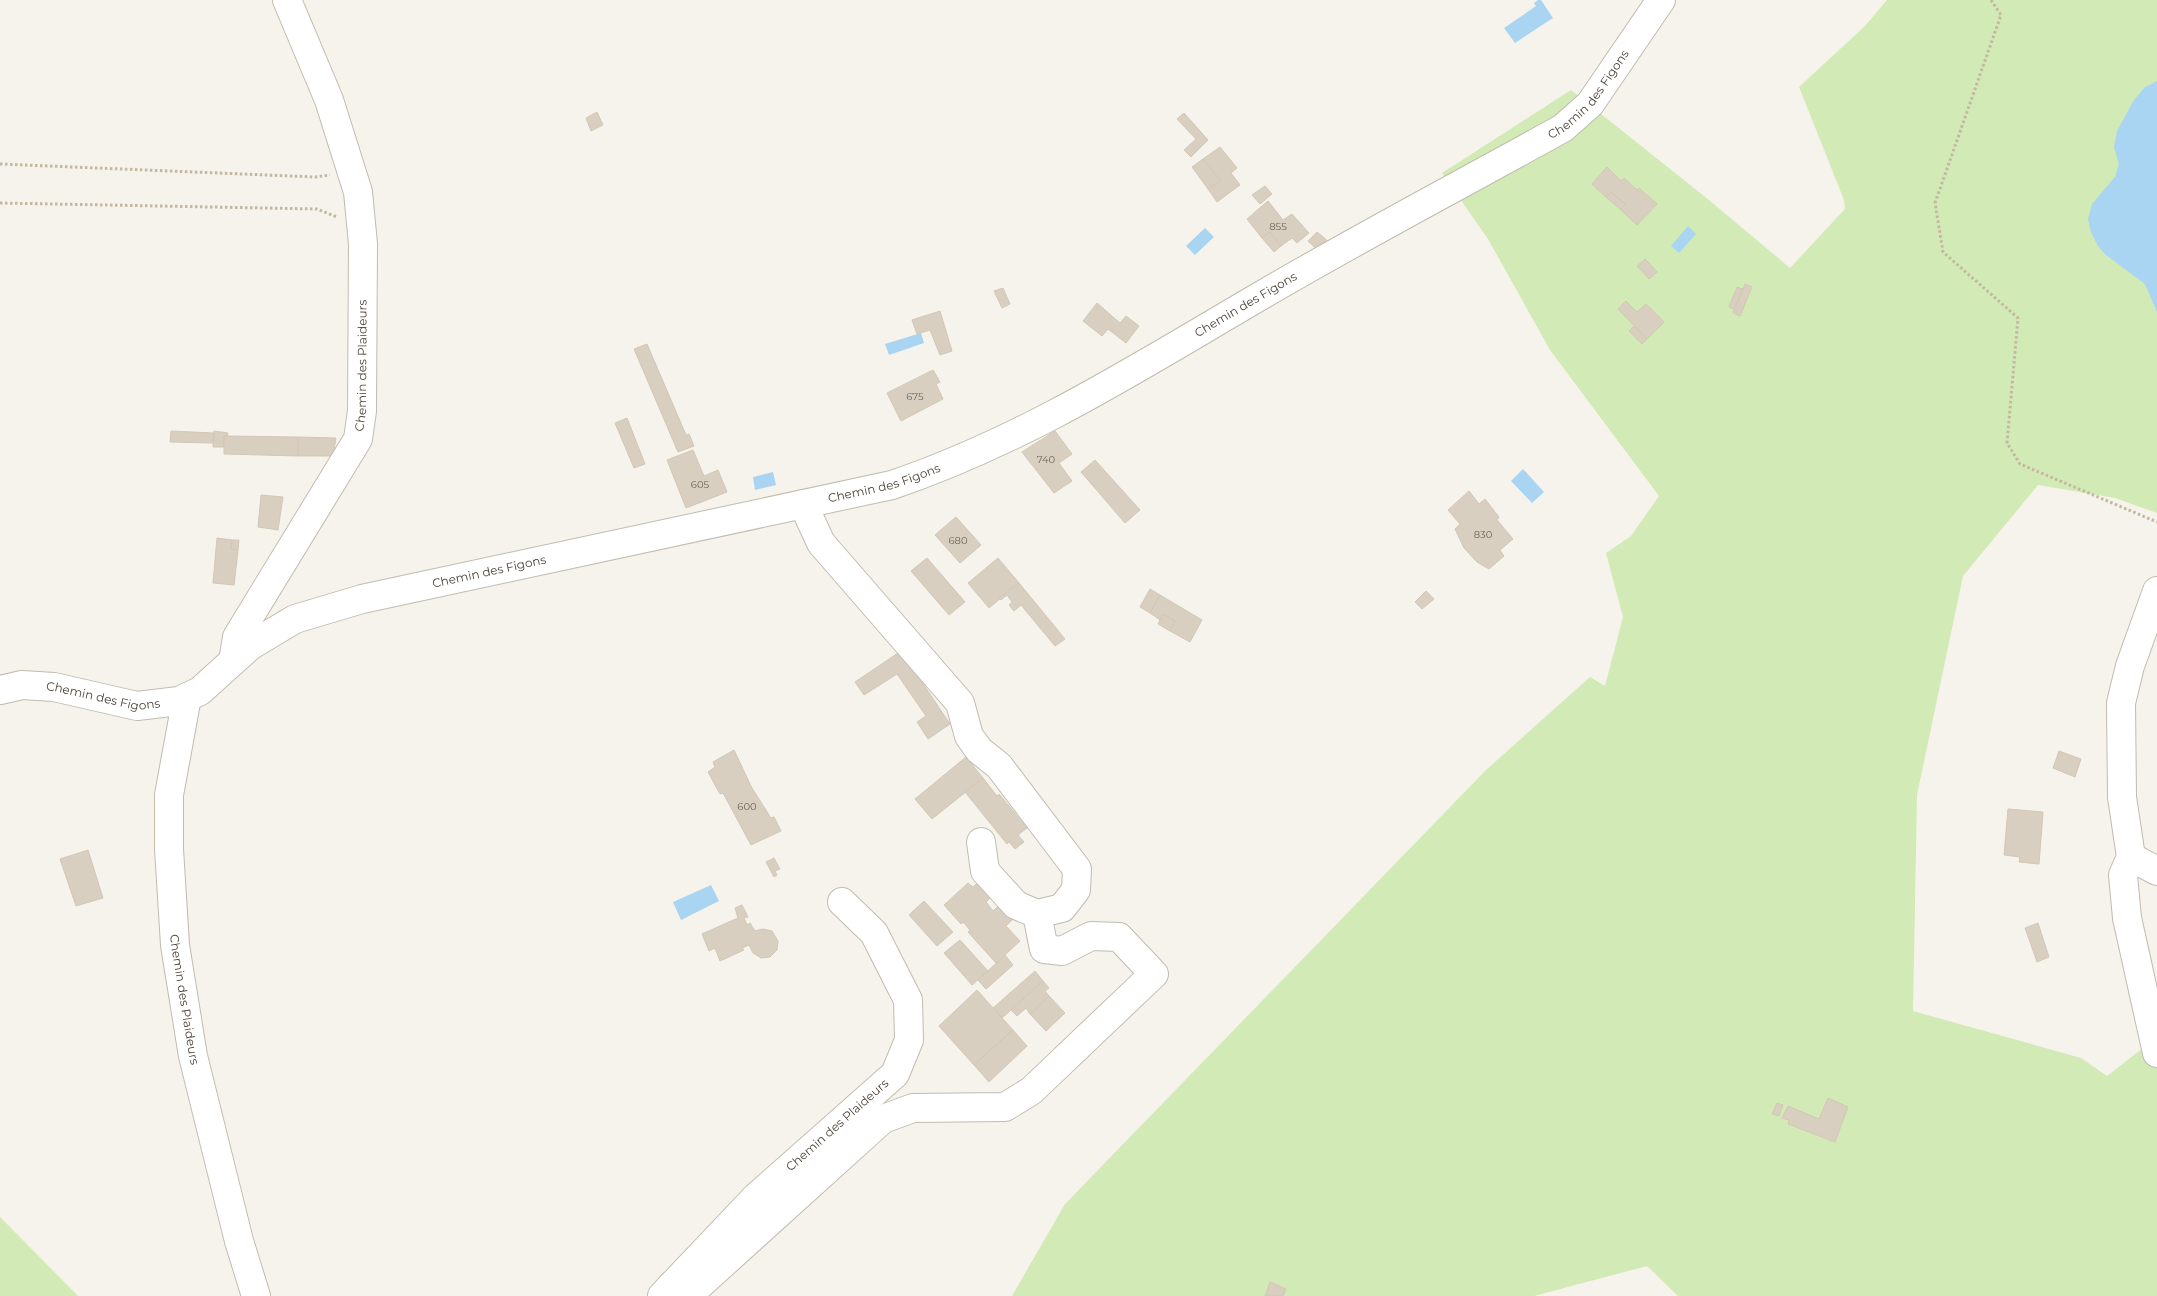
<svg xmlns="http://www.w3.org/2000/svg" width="2157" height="1296" font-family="Montserrat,sans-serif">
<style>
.green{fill:#d2eab5}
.water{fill:#a9d4f2}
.building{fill:#d8cfc1;stroke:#d3c7b4}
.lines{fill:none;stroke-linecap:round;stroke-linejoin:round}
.minor-casing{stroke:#c2bbae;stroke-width:30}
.path{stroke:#c4b79f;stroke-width:3;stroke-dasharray:2.5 2.5;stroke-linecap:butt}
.minor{stroke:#fff;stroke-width:28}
.labels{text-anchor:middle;stroke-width:4;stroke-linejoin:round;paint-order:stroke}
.number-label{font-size:10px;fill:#6e675b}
.street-label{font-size:12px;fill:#4b4439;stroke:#fff}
</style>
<rect width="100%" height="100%" fill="#f6f3ec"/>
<!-- green -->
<g class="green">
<path d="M1887,0H2157V513L2115,498L2038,485L1963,576L1917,795L1913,1011L2081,1058L2107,1076L2157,1037V1296H1678L1647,1266L1534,1296H1012L1065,1204L1486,770L1590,677L1605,686L1623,617L1606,553L1631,536L1659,496L1550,350L1488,239L1442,173L1571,90L1709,200L1790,268L1845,209L1844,200L1799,87L1865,26Z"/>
<path d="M0,1217L78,1296H0Z"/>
</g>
<!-- water -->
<g class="water">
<path d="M1538,0H1541L1553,18L1515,43L1504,28L1536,6L1534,3Z"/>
<path d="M2157,81V312L2145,284L2106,255L2098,246L2091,232L2088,219L2092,204L2115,177L2119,164L2114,147L2117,131L2134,100L2145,87Z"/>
<path d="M1688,226L1696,234L1679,253L1671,246Z"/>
<path d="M1205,228L1214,237L1195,255L1186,246Z"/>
<path d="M921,333L924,343L889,355L885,344Z"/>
<path d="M1523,469L1544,492L1532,503L1511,481Z"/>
<path d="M773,472L776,485L755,490L753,477Z"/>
<path d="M711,885L719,901L681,920L673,902Z"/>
</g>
<!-- building -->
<g class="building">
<path d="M597,112L603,125L591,131L586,118Z"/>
<path d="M1184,113L1208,140L1191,157L1184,150L1196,139L1177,119Z"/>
<path d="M1220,147L1237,168L1231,173L1240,185L1217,202L1208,189L1221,181L1203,159Z"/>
<path d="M1203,159L1221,181L1208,189L1192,167Z"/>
<path d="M1607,167L1621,181L1624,178L1637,190L1639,188L1657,204L1637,225L1620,209L1625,204L1611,192L1606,197L1592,184Z"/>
<path d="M1265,186L1272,194L1260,204L1252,195Z"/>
<path d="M1611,192L1625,204L1620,209L1606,197Z"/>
<path d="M1268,201L1283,220L1292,214L1309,233L1297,243L1292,238L1281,246L1270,232L1262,238L1247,219Z"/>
<path d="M1270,232L1281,246L1274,252L1262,238Z"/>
<path d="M1317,232L1329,242L1320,252L1308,241Z"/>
<path d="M1645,259L1657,272L1649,279L1637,266Z"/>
<path d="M1745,284L1752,287L1740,316L1733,313Z"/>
<path d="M1737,287L1743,289L1734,309L1729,307Z"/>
<path d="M1003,288L1010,304L1002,308L994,291Z"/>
<path d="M1626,301L1637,312L1646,304L1664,322L1647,339L1618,309Z"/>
<path d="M1097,303L1120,323L1126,316L1139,326L1126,343L1108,329L1102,336L1083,321Z"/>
<path d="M940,311L952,351L940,355L930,330L917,334L912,320Z"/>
<path d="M1634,326L1647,339L1642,344L1629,331Z"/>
<path d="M647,344L686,435L689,434L694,446L678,452L634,349Z"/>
<path d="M933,370L940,382L936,384L943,399L901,421L887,393Z"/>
<path d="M627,418L645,464L634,468L615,423Z"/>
<path d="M171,431L214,433L213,443L170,442Z"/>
<path d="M214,431L228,433L227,436H224V447H213Z"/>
<path d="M1055,431L1072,454L1059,463L1072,481L1054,493L1022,452Z"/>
<path d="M224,436L298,437V456L224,454Z"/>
<path d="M298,437L336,438L333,456H298Z"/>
<path d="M693,450L704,476L718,470L727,492L686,508L667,460Z"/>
<path d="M1095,460L1140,510L1125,523L1081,472Z"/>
<path d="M1469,491L1479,504L1485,499L1499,517L1497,520L1513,539L1500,550L1504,556L1489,569L1477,562L1464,548L1455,529L1460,524L1448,510Z"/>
<path d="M261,495L283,497L278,530L258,527Z"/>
<path d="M956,517L981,545L960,563L935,535Z"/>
<path d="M217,538L232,540L231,549L238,550L234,585L213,583Z"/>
<path d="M232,540H239L238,550L231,549Z"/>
<path d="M927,558L965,602L949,615L911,571Z"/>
<path d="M998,558L1019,583L989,608L968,583Z"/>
<path d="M1019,583L1065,639L1055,646L1021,605L1014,611L1009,605L1012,602L1007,595L1001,600L999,598Z"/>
<path d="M1150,589L1160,595L1150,613L1140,607Z"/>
<path d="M1426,591L1434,599L1422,609L1415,602Z"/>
<path d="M1160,595L1202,620L1190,642L1170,631L1175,621L1163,614L1160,620L1150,613Z"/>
<path d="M1163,614L1175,621L1170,631L1158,624Z"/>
<path d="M901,651L950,724L928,739L917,722L926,716L897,674L864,695L855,682Z"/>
<path d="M734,750L752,788L771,818L774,817L781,831L751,845L723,793L720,794L708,772L715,767L713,762Z"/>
<path d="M2059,751L2081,759L2075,777L2053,768Z"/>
<path d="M966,757L983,778L932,819L915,799Z"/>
<path d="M983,778L997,796L999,794L1027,828L1018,835L1024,842L1015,849L1009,842L1007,844L965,792Z"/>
<path d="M2008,809L2043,812L2039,864L2019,862L2020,857L2004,855Z"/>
<path d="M88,850L103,898L76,906L60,859Z"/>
<path d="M774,858L780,869L775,871L777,875L774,877L766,862Z"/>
<path d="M979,881L992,896L986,902L993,911L1001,904L1014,918L1006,926L1020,941L996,963L968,932L970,930L963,922L961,924L944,905L968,883L973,887Z"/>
<path d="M924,901L953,932L937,946L909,915Z"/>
<path d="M742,905L748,917L744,918L747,925L750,923L755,931L763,929L772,931L778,941L777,950L770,957L761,958L753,953L749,945L742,948L744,950L720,961L715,948L709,951L702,934L738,918L735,908Z"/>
<path d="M2038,923L2049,957L2037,962L2025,928Z"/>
<path d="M960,940L988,971L972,985L944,953Z"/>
<path d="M1005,955L1013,965L986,989L978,980Z"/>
<path d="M1035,971L1043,981L1002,1018L993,1008Z"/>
<path d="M1043,981L1049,988L1045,991L1049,996L1030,1014L1026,1008L1017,1016L1011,1010Z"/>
<path d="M977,990L1013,1030L974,1065L939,1026Z"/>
<path d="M1049,996L1065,1013L1046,1031L1030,1014Z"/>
<path d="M1013,1030L1027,1046L989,1082L974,1065Z"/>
<path d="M1828,1098L1848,1107L1835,1142L1788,1124L1789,1120L1782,1118L1788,1106L1819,1119Z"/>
<path d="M1777,1103L1783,1105L1779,1116L1772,1114Z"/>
<path d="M1270,1282L1286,1289L1283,1296H1265Z"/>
</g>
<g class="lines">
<!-- minor casing -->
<g class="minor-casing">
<g id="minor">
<path d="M803,504L821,543L960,703L969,736L979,750L999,766L1077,869L1076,890L1062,908L1037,914L1016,905L985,871L981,842"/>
<path d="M2157,591L2130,666L2121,703L2122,797L2131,857L2123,875L2127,918L2157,1053"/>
<path id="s1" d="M233,661L237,637L358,439L362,411L363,244L358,192L329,100L287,0"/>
<path id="s2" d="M0,690L22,685L54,687L137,706L179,701L200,691L250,646L295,619L362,599L892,485C1025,440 1142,365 1262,295C1361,237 1462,184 1563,128L1590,104L1661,0"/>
<path id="s3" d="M187,697L169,795V849L175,945L193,1056L239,1241L256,1296"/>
<path d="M2131,857L2157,871"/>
<path d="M672,1285L694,1290L883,1119L913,1108L1005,1107L1031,1091L1154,974L1119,937L1091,936L1062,951L1044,949L1037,914"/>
<path id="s4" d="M662,1296L756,1197L895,1074L909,1040L908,1000L874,933L842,902"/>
</g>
</g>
<!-- path -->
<g class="path">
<path d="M1991,0L2001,15L1935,203L1943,252L2018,318L2007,443L2020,464L2157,522"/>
<path d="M0,164L315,177L330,175"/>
<path d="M0,203L317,209L337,217"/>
</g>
<!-- minor -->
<use href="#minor" class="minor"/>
</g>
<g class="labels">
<!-- number labels -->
<g class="number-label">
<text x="1278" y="230">855</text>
<text x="915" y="400">675</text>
<text x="1046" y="463">740</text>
<text x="700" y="488">605</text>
<text x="1483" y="538">830</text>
<text x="958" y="544">680</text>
<text x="747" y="810">600</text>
</g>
<!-- street labels -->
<g class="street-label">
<text dy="4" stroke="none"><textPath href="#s2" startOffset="1740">Chemin des Figons</textPath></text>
<text dy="4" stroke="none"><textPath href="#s2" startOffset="1335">Chemin des Figons</textPath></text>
<text dy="4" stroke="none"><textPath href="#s1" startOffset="330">Chemin des Plaideurs</textPath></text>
<text dy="4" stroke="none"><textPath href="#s2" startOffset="930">Chemin des Figons</textPath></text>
<text dy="4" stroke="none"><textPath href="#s2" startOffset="525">Chemin des Figons</textPath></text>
<text dy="4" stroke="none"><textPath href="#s2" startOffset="105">Chemin des Figons</textPath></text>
<text dy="4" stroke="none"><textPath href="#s3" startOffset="305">Chemin des Plaideurs</textPath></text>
<text dy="4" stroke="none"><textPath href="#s4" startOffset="245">Chemin des Plaideurs</textPath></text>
</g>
</g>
</svg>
